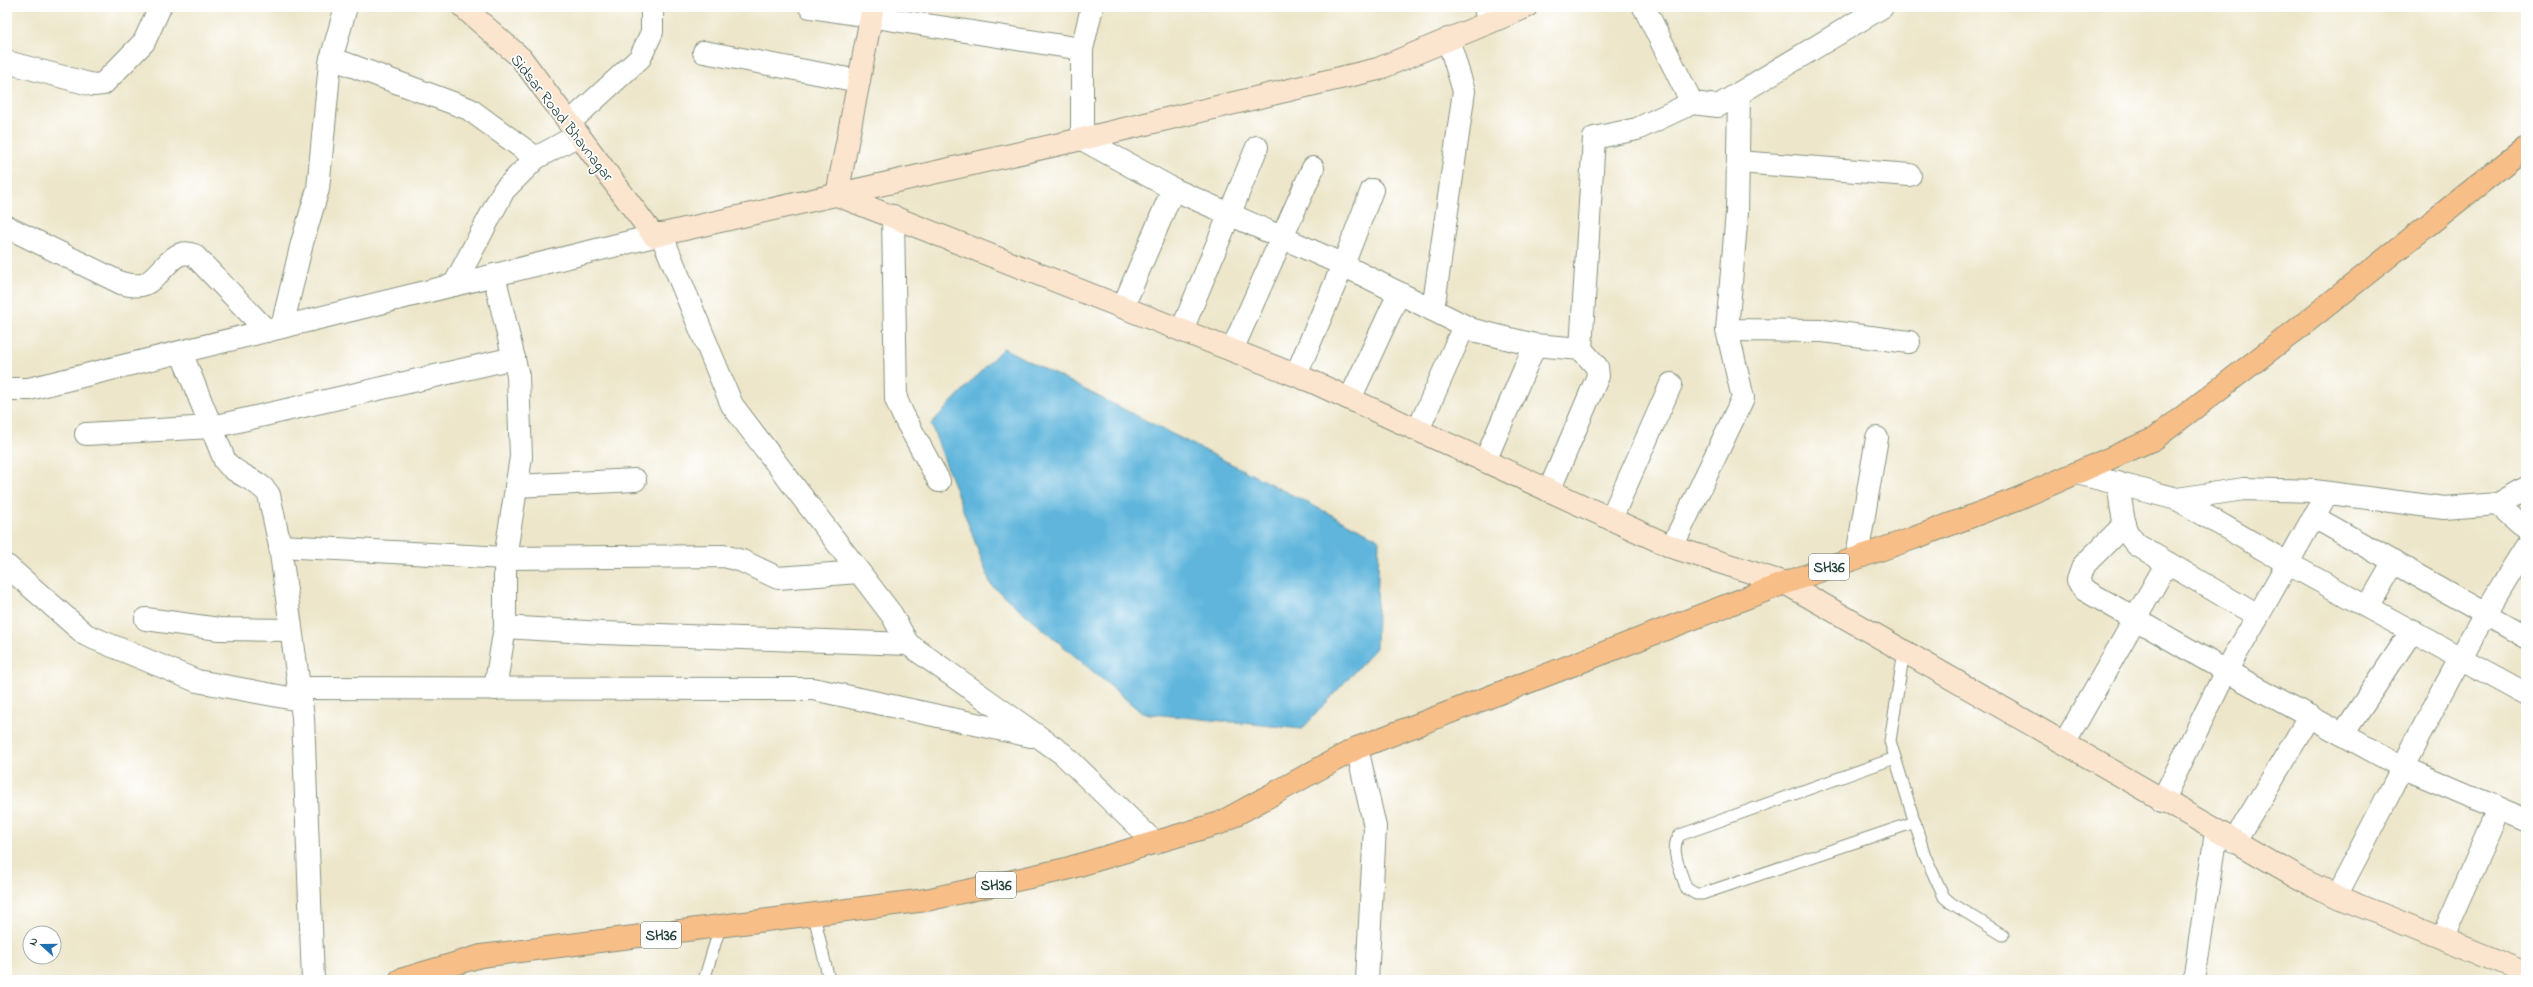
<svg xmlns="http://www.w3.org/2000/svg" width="2533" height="987" font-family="'Indie Flower',sans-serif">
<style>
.water{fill:#5fb5dc;stroke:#3f7988}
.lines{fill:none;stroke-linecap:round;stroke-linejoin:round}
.service-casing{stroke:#86927f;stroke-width:13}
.minor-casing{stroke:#86927f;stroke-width:24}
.tertiary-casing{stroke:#86927f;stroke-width:24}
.secondary-casing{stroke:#86927f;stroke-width:24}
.primary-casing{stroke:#86927f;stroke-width:24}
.service{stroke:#fff;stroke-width:11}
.minor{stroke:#fff;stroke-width:22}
.tertiary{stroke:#fff;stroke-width:22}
.secondary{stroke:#fce5cf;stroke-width:22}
.primary{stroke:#f7be88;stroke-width:22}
.labels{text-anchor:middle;stroke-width:3.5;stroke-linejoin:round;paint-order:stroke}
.shield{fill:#fff;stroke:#627771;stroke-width:1}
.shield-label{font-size:15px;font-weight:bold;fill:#1f3d34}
.street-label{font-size:16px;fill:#1f3d34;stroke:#fff}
</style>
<rect width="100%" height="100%" fill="#fff"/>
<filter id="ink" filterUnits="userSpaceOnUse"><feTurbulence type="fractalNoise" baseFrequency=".025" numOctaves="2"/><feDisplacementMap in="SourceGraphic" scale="8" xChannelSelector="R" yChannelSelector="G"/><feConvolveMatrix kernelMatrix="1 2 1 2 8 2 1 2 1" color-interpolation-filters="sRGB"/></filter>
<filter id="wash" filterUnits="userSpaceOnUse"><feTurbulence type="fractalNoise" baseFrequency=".012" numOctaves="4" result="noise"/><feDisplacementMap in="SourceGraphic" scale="16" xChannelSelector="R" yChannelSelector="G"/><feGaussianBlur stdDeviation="0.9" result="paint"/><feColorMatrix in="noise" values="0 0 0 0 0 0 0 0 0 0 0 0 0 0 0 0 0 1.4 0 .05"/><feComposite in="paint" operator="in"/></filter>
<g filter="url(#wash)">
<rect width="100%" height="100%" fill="#ede6ca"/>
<!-- water -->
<path class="water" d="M1003,348L1379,539L1376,648L1302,729L1142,713L991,585L931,424Z"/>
</g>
<g filter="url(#ink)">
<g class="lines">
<!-- service casing -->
<g class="service-casing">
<g id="service">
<path d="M1904,651L1890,741L1925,856L1944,897L1951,903L2003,935"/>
<path d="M1895,758L1680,835C1668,848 1682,873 1686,888L1696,894H1702L1915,822"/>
<path d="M814,915L829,980"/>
<path d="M704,980L720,927"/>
</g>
</g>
<!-- minor casing -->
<g class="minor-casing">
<g id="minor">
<path d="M810,7L1082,49"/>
<path d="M1092,7L1082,49V139L1173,189L1337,262L1473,330L1535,345L1581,349L1594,138L1637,129L1692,103L1644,7"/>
<path d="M1485,7L1488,23"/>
<path d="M704,52L859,81"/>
<path d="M331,58L469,109L536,158"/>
<path d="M7,62L93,85L103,84L144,42L160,7"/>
<path d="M1739,94L1737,212L1727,330L1823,331L1909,342"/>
<path d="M1692,103L1718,106L1882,7"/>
<path d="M569,123L640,58L652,32V7"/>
<path d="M1738,162L1910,175"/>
<path d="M893,216L896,399L903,415L939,481"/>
<path d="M7,227L121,283C129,285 137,287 145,284C163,276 172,246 194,255L267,331"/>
<path d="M661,234L732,405L892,615L908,644L1063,754L1155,843"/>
<path d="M494,275L518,376L521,457L505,558V627L603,633L908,644"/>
<path d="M454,285L504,190L536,158L578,135"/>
<path d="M1123,307L1173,189"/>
<path d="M1433,310L1464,91L1448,39"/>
<path d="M282,327L302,243L318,189L330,63L346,7"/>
<path d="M1182,330L1257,147"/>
<path d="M1232,350L1313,168"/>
<path d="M181,352L225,461C236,476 259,479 269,495L280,546L303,717L313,980"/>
<path d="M1296,375L1343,265L1372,190"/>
<path d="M1350,399L1399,293"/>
<path d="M1418,430L1464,326"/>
<path d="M86,434L212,427L514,358"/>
<path d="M1485,461L1535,345"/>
<path d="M2077,473L2177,499L2244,489L2314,491L2444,508L2498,504L2526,488"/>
<path d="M2118,483C2122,504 2121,530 2137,545L2258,616L2327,493"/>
<path d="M516,486L635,480"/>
<path d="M1549,491L1598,376L1597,367L1581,349"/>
<path d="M2177,499L2287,563L2526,694"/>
<path d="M2498,504L2526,529"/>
<path d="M2314,517L2526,637"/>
<path d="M1611,519L1671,384"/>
<path d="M2125,524L2083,566L2078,580L2083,589L2226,671L2404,768L2526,820"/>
<path d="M280,546L505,558L724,556L742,561L778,578L859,572"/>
<path d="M1672,547L1743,398L1727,330"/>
<path d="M1857,556L1877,438"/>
<path d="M7,566L86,635L197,681L300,700"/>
<path d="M2368,607L2394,562"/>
<path d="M146,619L219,629L291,630"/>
<path d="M299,688L813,689L1031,736"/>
<path d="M495,689L505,627"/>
<path d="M2343,734L2412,631"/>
<path d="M2065,742L2167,563"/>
<path d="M1357,748L1375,827L1367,980"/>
<path d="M2162,801L2226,671L2258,616"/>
<path d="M2234,842L2310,716"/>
<path d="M2336,896C2398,779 2455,658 2526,547"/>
<path d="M2442,938L2499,809"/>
</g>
</g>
<!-- tertiary casing -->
<g class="tertiary-casing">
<g id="tertiary">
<path d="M7,389H29L654,236"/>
<path d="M2194,980L2216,832"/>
</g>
</g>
<!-- secondary casing -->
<g class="secondary-casing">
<g id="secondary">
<path d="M463,7L521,58L654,236L1082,139L1378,69L1526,7"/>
<path d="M873,7L837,195L1313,382L1672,547L1785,583L2301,879L2336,896L2526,973"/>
</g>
</g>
<!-- primary casing -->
<g class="primary-casing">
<path id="primary" d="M400,980L481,956L926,900L1066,869L1220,823L1357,748L1785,583L1914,538L2017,499L2154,439L2300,327L2526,147"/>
</g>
<!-- service -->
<use href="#service" class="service"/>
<!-- minor -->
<use href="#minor" class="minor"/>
<!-- tertiary -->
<use href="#tertiary" class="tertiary"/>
<!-- secondary -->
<use href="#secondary" class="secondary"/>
<!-- primary -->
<use href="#primary" class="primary"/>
</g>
</g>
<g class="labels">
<!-- shield labels -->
<g class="shield">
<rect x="1809" y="554" width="40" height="26" rx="3"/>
<rect x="976" y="872" width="40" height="26" rx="3"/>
<rect x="641" y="922" width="40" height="26" rx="3"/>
</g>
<g class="shield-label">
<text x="1829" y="572">SH36</text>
<text x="996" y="890">SH36</text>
<text x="661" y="940">SH36</text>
</g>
<!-- street labels -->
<g class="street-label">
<text transform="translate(563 117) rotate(52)" y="6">Sidsar Road Bhavnagar</text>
</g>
</g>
<!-- margin -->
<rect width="2533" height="987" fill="none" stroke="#fff" stroke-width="24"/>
<!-- north arrow -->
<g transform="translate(42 945) rotate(291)"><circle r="19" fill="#ffffff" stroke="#a5b1ae"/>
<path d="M0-3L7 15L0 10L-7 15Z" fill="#1f6fb2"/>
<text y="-6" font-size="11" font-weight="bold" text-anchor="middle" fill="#1f3d34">N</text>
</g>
</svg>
